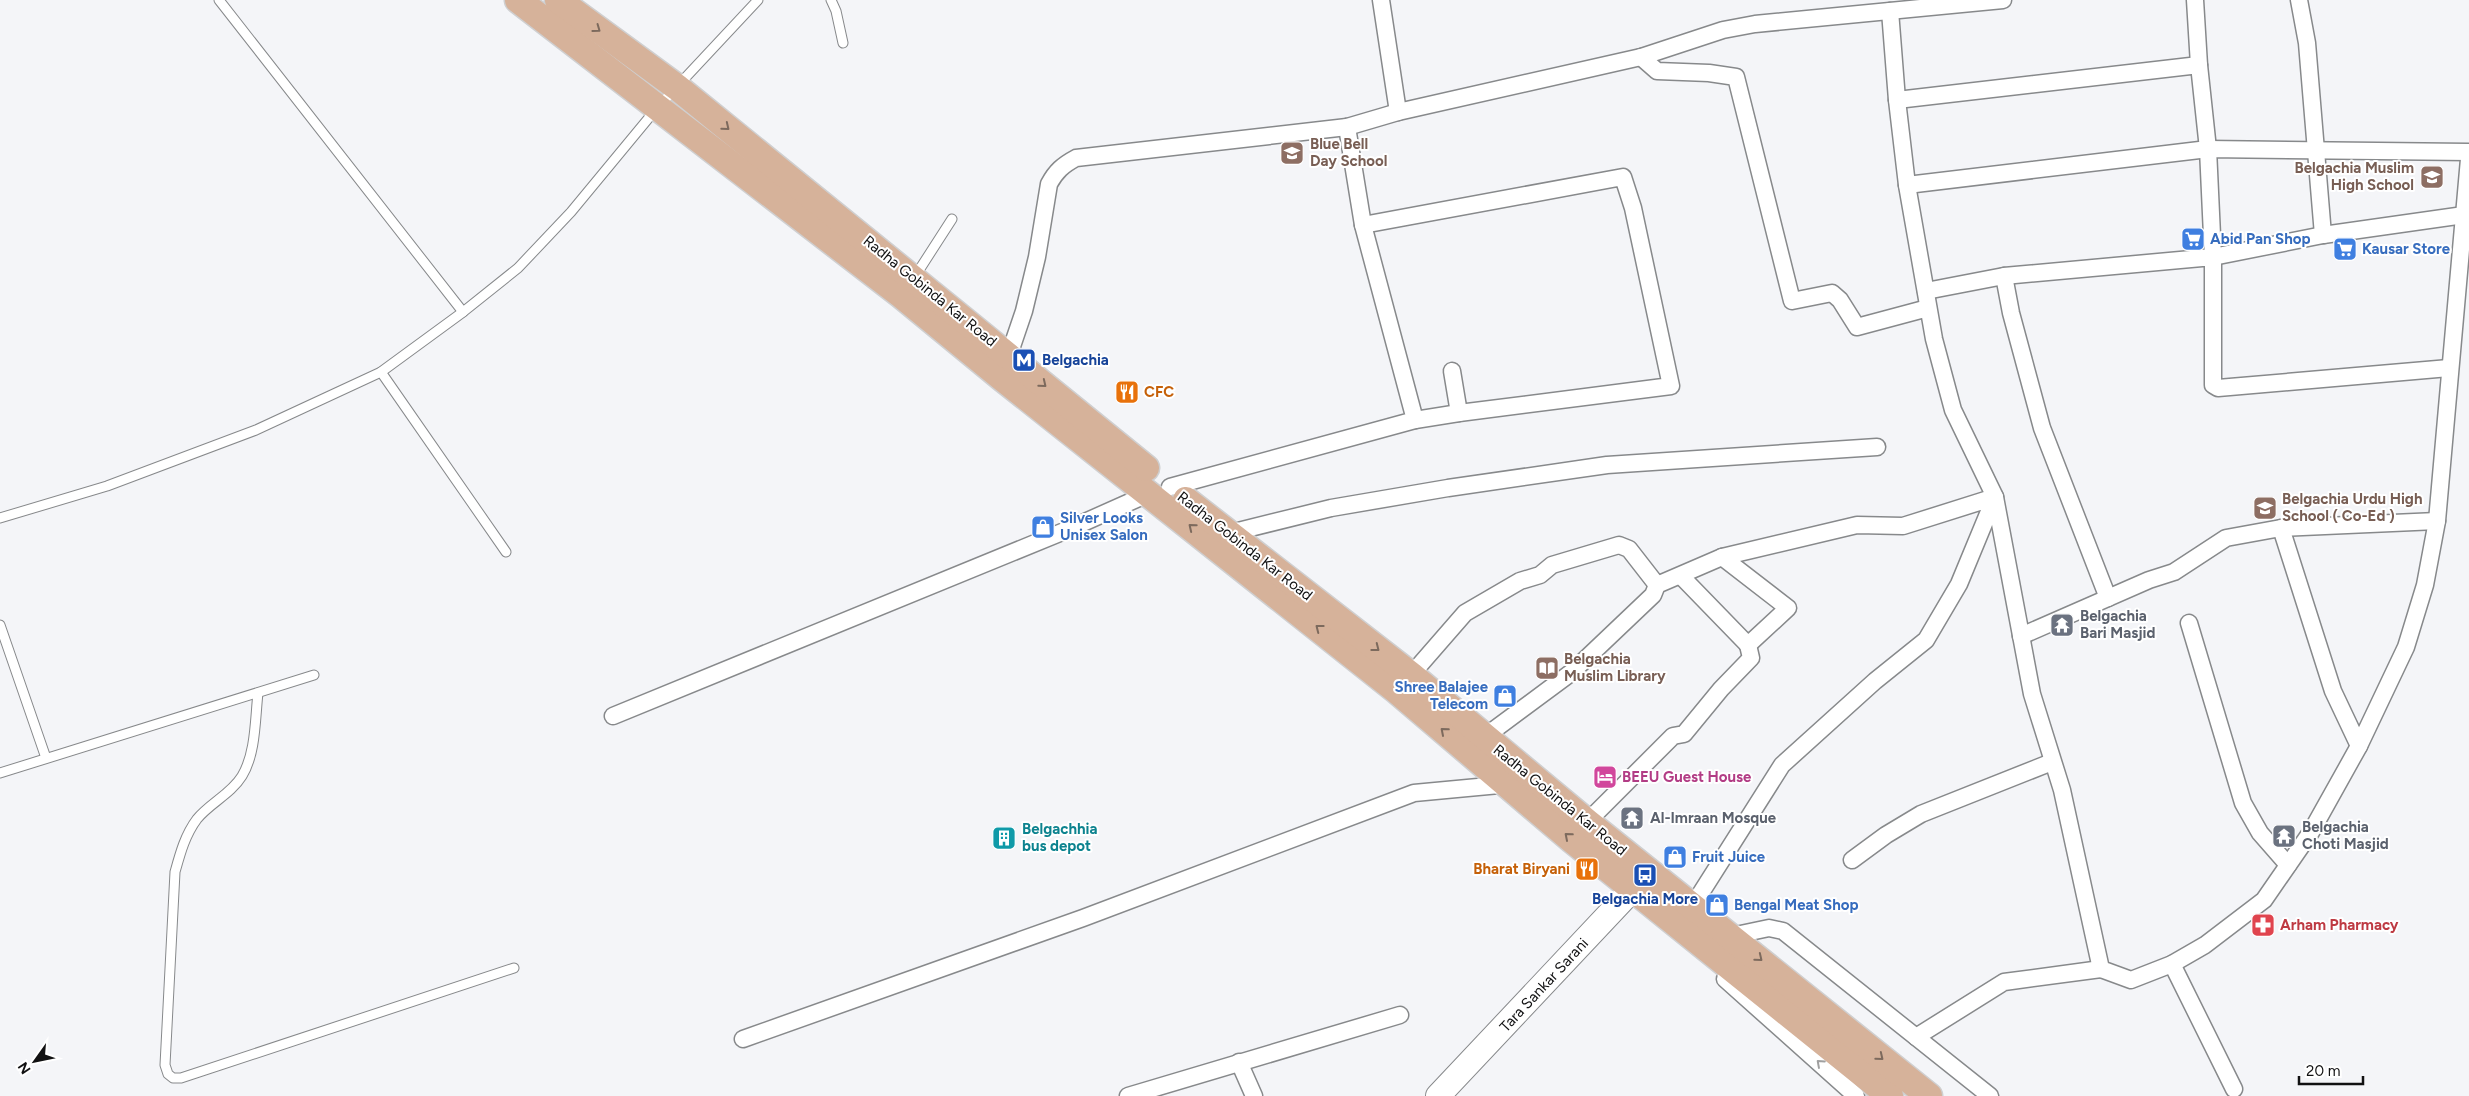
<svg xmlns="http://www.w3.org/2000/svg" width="2469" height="1096" font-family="Figtree,sans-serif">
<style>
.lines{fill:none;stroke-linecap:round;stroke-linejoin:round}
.lane-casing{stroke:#87898b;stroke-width:11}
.street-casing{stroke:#87898b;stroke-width:19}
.secondary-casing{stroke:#87898b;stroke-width:26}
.primary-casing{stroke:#cfcfd0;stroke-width:29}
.lane{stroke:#fff;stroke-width:9}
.street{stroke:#fff;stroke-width:16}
.secondary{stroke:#fff;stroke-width:24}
.primary{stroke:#d6b29a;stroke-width:26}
.oneway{stroke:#7d6a5d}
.oneway2{stroke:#a0a0a0}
.labels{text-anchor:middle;stroke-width:4;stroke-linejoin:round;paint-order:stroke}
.education-label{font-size:15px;font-weight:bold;fill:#785e54;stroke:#fff;text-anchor:start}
.shop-label{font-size:15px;font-weight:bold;fill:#366cbe;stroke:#fff;text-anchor:start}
.street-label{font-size:15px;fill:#111112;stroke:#fff}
.transit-label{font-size:15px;font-weight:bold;fill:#164399;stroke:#fff;text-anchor:start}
.food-label{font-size:15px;font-weight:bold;fill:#c56008;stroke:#fff;text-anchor:start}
.worship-label{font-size:15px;font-weight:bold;fill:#5b616d;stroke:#fff;text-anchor:start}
.hotel-label{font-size:15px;font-weight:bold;fill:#b23c85;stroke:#fff;text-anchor:start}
.culture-label{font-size:15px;font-weight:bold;fill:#0d838f;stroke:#fff;text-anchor:start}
.health-label{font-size:15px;font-weight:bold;fill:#be3a42;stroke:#fff;text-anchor:start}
</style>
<rect width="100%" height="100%" fill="#f4f5f8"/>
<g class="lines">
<!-- lane casing -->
<g class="lane-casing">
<g id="lane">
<path d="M219,0L463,312"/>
<path d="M831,0L836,11L843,43"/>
<path d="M914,278L952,219"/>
<path d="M381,372L506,552"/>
<path d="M0,518L107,486L256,430L381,372L463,312L518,268L571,212L657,108L758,0"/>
<path d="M0,625L46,758"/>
<path d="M258,693C255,719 256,753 242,776C231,794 210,803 197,819C185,835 180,854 175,872L165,1065L168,1074L173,1078H181L514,968"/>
<path d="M0,773L314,675"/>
</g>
</g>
<!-- street casing -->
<g class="street-casing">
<g id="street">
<path d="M1381,0L1398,112"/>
<path d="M2195,0L2199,65"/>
<path d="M2299,0L2307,43L2323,235"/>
<path d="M1890,11L1897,100L1907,185L1934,339L1953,410L1995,497L2032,694L2062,790L2101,969L2131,980L2172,964L2205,945L2264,900L2311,832L2359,746L2406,647L2425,585L2437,521L2469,159"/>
<path d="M1641,57L1657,71L1709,73L1736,77L1792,301L1832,293L1840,300L1857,327L1928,308"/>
<path d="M1897,100L2199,65L2208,149L2213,257L2323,235L2464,215"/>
<path d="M1907,185L2208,149L2469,152"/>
<path d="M1363,225L1623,177L1633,208L1671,386L1459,413L1415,420"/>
<path d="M2004,276L2011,313L2042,428L2108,598"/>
<path d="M1926,291L2004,276L2213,257V385L2218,388L2449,368"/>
<path d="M1006,364L1024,311L1037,257L1049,184C1056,171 1063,165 1076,158L1347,127L1398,112L1641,57L1723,30L1755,24L2003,0"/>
<path d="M1452,371L1459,413"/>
<path d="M1170,487L1415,420L1363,225L1347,127"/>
<path d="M2281,528L2333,691L2359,746"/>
<path d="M1230,533L1331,508L1448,488L1607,465L1877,447"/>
<path d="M1681,576L1748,645L1788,608L1722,557"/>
<path d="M2189,623L2243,803L2260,833L2288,865"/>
<path d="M2021,636L2149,580L2174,572L2226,538L2281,528L2437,521"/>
<path d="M1411,675L1465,613L1520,581L1540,575L1552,565L1619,545L1629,549L1657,585"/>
<path d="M613,716L1067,530L1150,493"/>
<path d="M1479,741L1572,672L1653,595L1657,585L1722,557L1857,525L1903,526L1995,497L1959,584L1926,640L1875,681L1782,765L1692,907"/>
<path d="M1587,822L1673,736L1684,734L1721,689L1751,658L1748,645"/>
<path d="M1852,860L1886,835L1921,814L2052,762"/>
<path d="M1731,936L1769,928L1783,931L1990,1096"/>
<path d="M2172,964L2234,1089"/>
<path d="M1725,979L1856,1096"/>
<path d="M1916,1037L2004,982L2101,969"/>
<path d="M743,1039L1083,918L1414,793L1510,784"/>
<path d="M1239,1062L1254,1096"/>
<path d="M1128,1096L1400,1015"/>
</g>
</g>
<!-- secondary casing -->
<g class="secondary-casing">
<path id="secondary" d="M1438,1096L1646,875"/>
</g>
<!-- primary casing -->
<g class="primary-casing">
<g id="primary">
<path d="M518,0L901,295L1002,378L1397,691L1572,840L1890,1096"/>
<path d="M558,0L678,88L1146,468"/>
<path d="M1186,500L1411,675L1587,822L1929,1096"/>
</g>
</g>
<!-- lane -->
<use href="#lane" class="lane"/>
<!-- street -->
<use href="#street" class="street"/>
<!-- secondary -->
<use href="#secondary" class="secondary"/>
<!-- primary -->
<use href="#primary" class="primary"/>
</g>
<!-- one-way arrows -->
<defs><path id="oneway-chevron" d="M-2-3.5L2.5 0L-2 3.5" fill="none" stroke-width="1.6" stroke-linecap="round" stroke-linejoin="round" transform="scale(1.25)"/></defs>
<g class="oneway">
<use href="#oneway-chevron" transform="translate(597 29) rotate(36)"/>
<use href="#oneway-chevron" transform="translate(726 127) rotate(39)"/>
<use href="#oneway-chevron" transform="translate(1043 384) rotate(39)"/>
<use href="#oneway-chevron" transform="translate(1192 527) rotate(-141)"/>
<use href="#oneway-chevron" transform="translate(1319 628) rotate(-142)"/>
<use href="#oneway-chevron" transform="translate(1376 648) rotate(38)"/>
<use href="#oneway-chevron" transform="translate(1444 731) rotate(-139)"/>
<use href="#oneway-chevron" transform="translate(1568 836) rotate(-139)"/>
<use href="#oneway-chevron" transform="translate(1759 958) rotate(39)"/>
<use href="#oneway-chevron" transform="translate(1880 1057) rotate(39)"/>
</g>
<use class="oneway2" href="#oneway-chevron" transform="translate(1820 1063) rotate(-138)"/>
<!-- icons -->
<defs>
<g id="school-square" transform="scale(1.25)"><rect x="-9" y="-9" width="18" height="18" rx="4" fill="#8d6e63" stroke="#fff"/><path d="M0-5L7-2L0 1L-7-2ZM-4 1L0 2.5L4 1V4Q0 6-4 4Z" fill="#fff"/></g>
<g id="supermarket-square" transform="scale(1.25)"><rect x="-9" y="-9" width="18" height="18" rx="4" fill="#3f7fe0" stroke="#fff"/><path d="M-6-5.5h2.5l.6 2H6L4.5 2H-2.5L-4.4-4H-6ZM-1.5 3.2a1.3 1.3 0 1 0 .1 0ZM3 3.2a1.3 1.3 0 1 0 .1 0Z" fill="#fff"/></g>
<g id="metro-square" transform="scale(1.25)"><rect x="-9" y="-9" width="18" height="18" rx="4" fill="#1a4fb4" stroke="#fff"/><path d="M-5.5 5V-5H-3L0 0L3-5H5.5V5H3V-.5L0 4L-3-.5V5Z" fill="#fff"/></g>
<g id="restaurant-square" transform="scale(1.25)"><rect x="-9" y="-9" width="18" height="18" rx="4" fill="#e8710a" stroke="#fff"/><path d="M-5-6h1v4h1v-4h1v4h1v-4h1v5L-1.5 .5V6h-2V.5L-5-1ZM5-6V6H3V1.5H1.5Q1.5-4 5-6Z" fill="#fff"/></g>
<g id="shop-square" transform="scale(1.25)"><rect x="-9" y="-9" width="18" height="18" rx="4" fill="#3f7fe0" stroke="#fff"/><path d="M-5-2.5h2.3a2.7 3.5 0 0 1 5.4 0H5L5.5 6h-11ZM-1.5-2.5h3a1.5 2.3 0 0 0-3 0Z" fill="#fff"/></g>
<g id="temple-square" transform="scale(1.25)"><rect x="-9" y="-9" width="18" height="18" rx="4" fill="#6b7280" stroke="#fff"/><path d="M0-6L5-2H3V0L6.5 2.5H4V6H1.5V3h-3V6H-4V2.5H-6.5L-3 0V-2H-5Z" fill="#fff"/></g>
<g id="library-square" transform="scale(1.25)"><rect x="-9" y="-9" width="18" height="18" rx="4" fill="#8d6e63" stroke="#fff"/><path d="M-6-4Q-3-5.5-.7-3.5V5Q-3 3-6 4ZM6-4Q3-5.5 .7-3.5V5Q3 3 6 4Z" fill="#fff"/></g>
<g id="hotel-square" transform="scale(1.25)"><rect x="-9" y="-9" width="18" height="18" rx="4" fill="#d1479c" stroke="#fff"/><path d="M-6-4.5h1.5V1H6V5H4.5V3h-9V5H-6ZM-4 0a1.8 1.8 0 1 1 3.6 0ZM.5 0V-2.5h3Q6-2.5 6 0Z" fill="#fff"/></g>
<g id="building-square" transform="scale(1.25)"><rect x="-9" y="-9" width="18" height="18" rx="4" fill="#0f9aa8" stroke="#fff"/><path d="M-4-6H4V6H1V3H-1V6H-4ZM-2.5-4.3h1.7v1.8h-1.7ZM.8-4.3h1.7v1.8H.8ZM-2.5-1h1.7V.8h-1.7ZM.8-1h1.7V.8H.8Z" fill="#fff"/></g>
<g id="bus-square" transform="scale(1.25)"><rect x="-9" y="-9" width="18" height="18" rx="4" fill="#1a4fb4" stroke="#fff"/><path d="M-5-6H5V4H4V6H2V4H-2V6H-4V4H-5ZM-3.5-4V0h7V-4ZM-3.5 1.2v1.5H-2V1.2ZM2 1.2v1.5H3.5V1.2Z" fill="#fff"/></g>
<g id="pharmacy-square" transform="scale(1.25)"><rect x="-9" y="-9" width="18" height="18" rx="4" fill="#e0444e" stroke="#fff"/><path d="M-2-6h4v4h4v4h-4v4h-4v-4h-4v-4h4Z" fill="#fff"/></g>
</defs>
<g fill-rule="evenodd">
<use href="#school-square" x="1292" y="153"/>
<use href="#school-square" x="2432" y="177"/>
<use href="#supermarket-square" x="2193" y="239"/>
<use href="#supermarket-square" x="2345" y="249"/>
<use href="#metro-square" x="1024" y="360"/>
<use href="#restaurant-square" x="1127" y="392"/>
<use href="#school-square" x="2265" y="508"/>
<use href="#shop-square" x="1043" y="527"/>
<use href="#temple-square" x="2062" y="625"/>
<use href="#library-square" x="1547" y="668"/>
<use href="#shop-square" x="1505" y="696"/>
<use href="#hotel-square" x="1605" y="777"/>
<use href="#temple-square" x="1632" y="818"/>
<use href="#temple-square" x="2284" y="836"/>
<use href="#building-square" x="1004" y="838"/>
<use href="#shop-square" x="1675" y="857"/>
<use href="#restaurant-square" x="1587" y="869"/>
<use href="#bus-square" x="1645" y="875"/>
<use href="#shop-square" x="1717" y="905"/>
<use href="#pharmacy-square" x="2263" y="925"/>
</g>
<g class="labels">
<!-- education labels -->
<g class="education-label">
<text x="1310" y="149">Blue Bell<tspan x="1310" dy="17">Day School</tspan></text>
<text x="2414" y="173" text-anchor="end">Belgachia Muslim<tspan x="2414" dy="17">High School</tspan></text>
<text x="2282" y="504">Belgachia Urdu High<tspan x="2282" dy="17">School ( Co-Ed )</tspan></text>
<text x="1564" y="664">Belgachia<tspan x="1564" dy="17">Muslim Library</tspan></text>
</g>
<!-- shop labels -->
<g class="shop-label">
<text x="2210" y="244">Abid Pan Shop</text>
<text x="2362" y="254">Kausar Store</text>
<text x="1060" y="523">Silver Looks<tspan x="1060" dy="17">Unisex Salon</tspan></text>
<text x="1488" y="692" text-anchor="end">Shree Balajee<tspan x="1488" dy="17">Telecom</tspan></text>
<text x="1692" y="862">Fruit Juice</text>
<text x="1734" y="910">Bengal Meat Shop</text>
</g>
<!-- street labels -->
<g class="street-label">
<text transform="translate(930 291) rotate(39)" y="5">Radha Gobinda Kar Road</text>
<text transform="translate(1245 546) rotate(38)" y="5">Radha Gobinda Kar Road</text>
<text transform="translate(1560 800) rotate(39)" y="5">Radha Gobinda Kar Road</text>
<text transform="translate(1544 985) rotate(-47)" y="5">Tara Sankar Sarani</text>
</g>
<!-- transit labels -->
<g class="transit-label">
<text x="1042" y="365">Belgachia</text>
<text x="1645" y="904" text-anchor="middle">Belgachia More</text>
</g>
<!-- food labels -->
<g class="food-label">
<text x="1144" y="397">CFC</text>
<text x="1570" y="874" text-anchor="end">Bharat Biryani</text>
</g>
<!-- worship labels -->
<g class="worship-label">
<text x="2080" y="621">Belgachia<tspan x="2080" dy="17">Bari Masjid</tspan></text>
<text x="1650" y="823">Al-Imraan Mosque</text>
<text x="2302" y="832">Belgachia<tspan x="2302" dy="17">Choti Masjid</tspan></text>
</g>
<!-- hotel labels -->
<g class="hotel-label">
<text x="1622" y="782">BEEU Guest House</text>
</g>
<!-- culture labels -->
<g class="culture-label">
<text x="1022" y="834">Belgachhia<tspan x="1022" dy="17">bus depot</tspan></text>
</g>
<!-- health labels -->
<g class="health-label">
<text x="2280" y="930">Arham Pharmacy</text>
</g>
</g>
<!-- north arrow -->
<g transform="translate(35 1061) rotate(237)" stroke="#ffffff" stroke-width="4" paint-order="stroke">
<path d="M0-4L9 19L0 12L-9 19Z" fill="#111112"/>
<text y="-8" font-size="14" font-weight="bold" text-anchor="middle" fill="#111112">N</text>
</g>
<!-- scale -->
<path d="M2299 1076v8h64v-8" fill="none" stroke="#111112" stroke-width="2.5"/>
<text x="2306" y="1076" font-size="15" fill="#111112" stroke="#ffffff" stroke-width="4" paint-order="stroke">20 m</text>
</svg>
